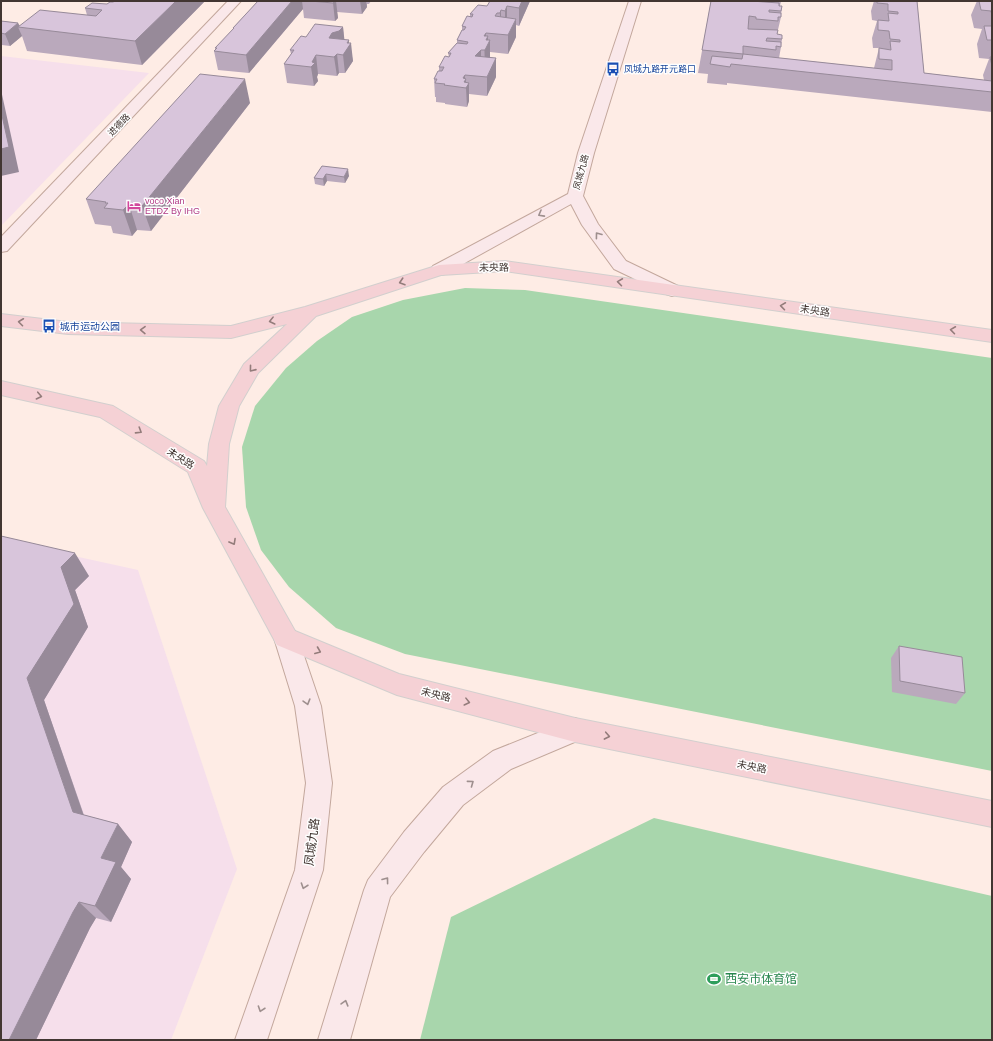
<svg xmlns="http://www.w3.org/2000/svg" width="993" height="1041" font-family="Helvetica,'Noto Sans SC',sans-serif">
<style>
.commercial{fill:#f6dfeb}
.green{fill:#a8d6ac}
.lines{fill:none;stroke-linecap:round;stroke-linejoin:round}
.secondary-casing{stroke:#c3a79c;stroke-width:2}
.primary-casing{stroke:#d2cfce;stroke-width:2}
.secondary{fill:#fae8ea;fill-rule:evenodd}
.primary{fill:#f5d1d5;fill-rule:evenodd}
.wall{fill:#baa9bc}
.shaded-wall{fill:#978a99}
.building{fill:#d8c5db;stroke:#978a99}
.oneway{stroke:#9e8f8e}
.oneway2{stroke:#937c7b}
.labels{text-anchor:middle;stroke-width:3;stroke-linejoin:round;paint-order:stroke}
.far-transit-label{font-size:9px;fill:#164399;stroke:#fefefe;text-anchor:start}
.far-street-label{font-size:9px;fill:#423632;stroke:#fefefe}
.far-hotel-label{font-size:9px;fill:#b23c85;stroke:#fefefe;text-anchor:start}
.street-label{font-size:10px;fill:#423632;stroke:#fefefe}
.transit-label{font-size:10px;fill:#164399;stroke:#fefefe;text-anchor:start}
.near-street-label{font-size:12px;fill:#423632;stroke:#fefefe}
.near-leisure-label{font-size:12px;fill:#27864d;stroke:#fefefe;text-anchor:start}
</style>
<rect width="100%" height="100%" fill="#feece5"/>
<!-- commercial -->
<g class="commercial">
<path d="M1,56L149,73L1,226Z"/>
<path d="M1,540L138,570L237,869L171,1040H1Z"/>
</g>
<!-- green -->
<g class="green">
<path d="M465,288L525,290L992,358V771L405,654L336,628L289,587L261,550L246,507L242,447L255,406L286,368L317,341L352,317L403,300Z"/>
<path d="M654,818L992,896V1040H420L451,917Z"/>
</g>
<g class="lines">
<!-- secondary casing -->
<g class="secondary-casing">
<g id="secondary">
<path d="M228,1H241L7,251L1,252V237Z"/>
<path d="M629,1H641L594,153L583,196L598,224L626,261L678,286L681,290L678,294L672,296L666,294L614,269L582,225L571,204L445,274L439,275L433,274L430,270L433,266L568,194L578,153Z"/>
<path d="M286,628L295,631L298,638L321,706L332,783L323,870L267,1040H235L295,870L306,783L295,706L274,638L277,631Z"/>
<path d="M575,718L584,722L588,730L584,738L511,769L463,805L424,852L390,897L350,1040H318L364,890L368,880L404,832L443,787L493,751Z"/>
</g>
</g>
<!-- primary casing -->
<g class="primary-casing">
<path id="primary" d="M505,261L992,330V342L505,271L441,275L316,316L258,373L239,406L229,444L225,507L295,631L399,674L575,718L992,801V827L575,742L397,695L277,645L203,508L188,472L100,417L1,395V381L113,406L204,461L207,466L209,444L219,406L244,364L287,324L231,338L68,334L1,326V314L68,322L231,326L305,307L439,265Z"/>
</g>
<!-- secondary -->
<use href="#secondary" class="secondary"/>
<!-- primary -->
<use href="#primary" class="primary"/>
</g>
<!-- wall -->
<g class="wall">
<path d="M110,1H205L142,65L27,51L22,36L10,46L2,45L1,46V21L18,23L20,26L87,15L85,8L107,4L110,2Z"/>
<path d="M258,1H371L369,4H367V7L362,14L337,12L338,18L335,21L304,18L303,9L249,73L218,70L214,51L216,49L215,48L233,30V28Z"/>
<path d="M530,1L519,26L516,25V37L508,54L490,52V58H496V77L487,96L469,94V101L467,107L445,104V103L436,102V97H435L434,79L439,71V67L449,57L448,53L457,43V40L462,30V26L470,17V14L487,6Z"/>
<path d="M711,1H781L780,6H782L781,17L777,34L782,39L781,47L779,58L874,68L879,48H873L872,38L877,21L872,20L871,11L874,1H917L924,73L984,80L983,75L989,59L979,58L977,44L982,29L974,28L971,15L977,1H992V112L727,83V85L707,83L708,74L698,73Z"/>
<path d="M343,27L344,39L349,43L353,61L345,73H339L337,76L318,74L317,77L318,81L314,86L287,83L284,64L291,54L290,50L306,37Z"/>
<path d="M250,103L151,231L137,230L132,236L113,233L111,226L95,224L86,199Z"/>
<path d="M322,166L349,176L345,183L327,181L324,186L315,184L314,178Z"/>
<path d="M1,536L89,576L75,590L88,627L44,700L84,815L118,824L132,842L121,867L131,879L111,922L96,918L90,928L36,1040H1Z"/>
<path d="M899,646L965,693L956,704L892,692L891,658Z"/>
</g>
<!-- shaded-wall -->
<g class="shaded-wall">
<path d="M176,1H205L142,65L135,41Z"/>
<path d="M292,1H302L303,9L249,73L246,55Z"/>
<path d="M331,1H336L338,18L335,21L333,3Z"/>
<path d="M360,1H366L367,7L362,14Z"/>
<path d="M522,1H530L519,26V8Z"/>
<path d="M507,6V24L505,29V11Z"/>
<path d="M501,10V28L500,31V13Z"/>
<path d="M516,19V37L508,54V35Z"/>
<path d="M18,23L20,27H18L22,36L10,46L5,34Z"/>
<path d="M343,27L345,45L329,38L332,33Z"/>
<path d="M486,33V48V40L488,36V44L490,40V58L485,68L484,36Z"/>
<path d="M349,40V45L351,43L353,61L345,73L343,55L347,43Z"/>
<path d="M481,50V68L475,56Z"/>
<path d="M337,54L339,73L337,76L334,57Z"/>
<path d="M316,55L318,74L317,77L318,81L314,86L311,67L312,62Z"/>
<path d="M496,58V77L487,96V77Z"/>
<path d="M465,75V81L466,79V87L469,83V101L467,107L466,88L463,78Z"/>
<path d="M245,79L250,103L151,231L142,206Z"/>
<path d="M1,90L19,172L1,176Z"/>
<path d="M348,169L349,176L345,183L344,177Z"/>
<path d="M326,174L327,181L324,186L323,179Z"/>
<path d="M129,204L137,230L132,236L123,210Z"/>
<path d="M75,553L89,576L75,590L88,627L44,700L89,831L73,812L27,678L61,567Z"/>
<path d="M118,824L132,842L121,867L131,879L111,922L95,906L101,858Z"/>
<path d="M79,902L96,918L90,928L36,1040H9L73,912Z"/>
</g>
<!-- building -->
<g class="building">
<path d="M115,1H176L135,41L18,27L40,10L96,16L102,10L85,8L92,3L107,4L110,2H113Z"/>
<path d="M258,1H292L246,55L214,51L217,48H215L234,28H233Z"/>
<path d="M310,1H335L333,3Z"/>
<path d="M490,1H522L519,8L507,6L505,11L501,10L500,13H497L495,16L516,19L508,35L486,33L484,36H488L486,40H490L485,50H481L475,56L496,58L487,77L465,75L463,78L466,79L464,82L469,83L466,88L444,85L445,84L435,83L437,79H434L438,71H442L444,67H439L445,56L449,57L451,53H448L457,43L467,44L468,42L457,40L462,30H464L466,27L462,26L467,16L472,17L473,14H470L478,5L487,6Z"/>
<path d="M711,1H751L779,3V6H782L781,11L769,10V12L781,13V17H778V21L756,19V17L749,16L748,29L778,30L777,34L782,35V39L767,38L766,41L781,42V47L776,46V50L743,46V54L702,50Z"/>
<path d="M877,1H917L924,73L992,81V92L731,64L730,67L710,64L712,56L742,59L743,54L892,70V60L879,59V48L891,50L890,41L900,42V40L890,39L889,31L878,30V20L889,21L888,13L898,14V12L888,11V4L877,3Z"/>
<path d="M979,1H992V16L991,11L981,10Z"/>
<path d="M1,21L18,23L5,34L1,33Z"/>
<path d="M315,24L343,27L339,31L332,33L329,38L349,40L347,43H351L343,55L337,54L334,57L316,55L312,62L315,63L311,67L284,64L294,50H290L301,36L306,37Z"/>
<path d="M984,26H992V40H987Z"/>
<path d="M990,57H992V66Z"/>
<path d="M200,74L245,79L142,206L129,204L123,210L104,208L108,203H105L106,202L86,199Z"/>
<path d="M1,111L9,147L1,149Z"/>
<path d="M322,166L348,169L344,177L326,174L323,179L314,178Z"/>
<path d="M1,536L75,553L61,567L74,604L27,678L73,812L118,824L101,858L116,862L95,906L79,902L73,912L9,1040H1Z"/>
<path d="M899,646L962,657L965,693L900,681Z"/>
</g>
<!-- one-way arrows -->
<defs><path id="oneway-chevron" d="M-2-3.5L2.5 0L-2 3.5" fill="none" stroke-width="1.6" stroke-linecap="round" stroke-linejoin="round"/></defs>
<g class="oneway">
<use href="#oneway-chevron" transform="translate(541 214) rotate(151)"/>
<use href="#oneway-chevron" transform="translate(598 235) rotate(-127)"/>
<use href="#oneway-chevron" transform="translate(307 702) rotate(74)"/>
<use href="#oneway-chevron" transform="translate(471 783) rotate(-36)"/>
<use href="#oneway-chevron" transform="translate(386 880) rotate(-53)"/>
<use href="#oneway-chevron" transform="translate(304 886) rotate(109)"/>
<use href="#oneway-chevron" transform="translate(345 1003) rotate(-74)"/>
<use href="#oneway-chevron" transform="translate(261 1009) rotate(109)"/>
</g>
<g class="oneway2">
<use href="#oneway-chevron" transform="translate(402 282) rotate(162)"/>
<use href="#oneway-chevron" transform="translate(620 282) rotate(-172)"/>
<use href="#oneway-chevron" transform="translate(783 306) rotate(-172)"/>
<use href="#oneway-chevron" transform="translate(272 321) rotate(166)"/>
<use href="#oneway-chevron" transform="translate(21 322) rotate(-173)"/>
<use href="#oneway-chevron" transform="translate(143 330) rotate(-179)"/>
<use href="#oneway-chevron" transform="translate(953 330) rotate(-172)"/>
<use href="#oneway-chevron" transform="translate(252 369) rotate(129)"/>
<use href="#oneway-chevron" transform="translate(39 396) rotate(12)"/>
<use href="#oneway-chevron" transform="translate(139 431) rotate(32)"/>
<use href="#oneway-chevron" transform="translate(233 542) rotate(61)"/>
<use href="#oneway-chevron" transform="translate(318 651) rotate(22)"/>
<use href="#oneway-chevron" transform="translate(467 702) rotate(14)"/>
<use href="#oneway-chevron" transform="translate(607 736) rotate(11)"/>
</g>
<!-- icons -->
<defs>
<g id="bus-bare" transform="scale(1.08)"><path d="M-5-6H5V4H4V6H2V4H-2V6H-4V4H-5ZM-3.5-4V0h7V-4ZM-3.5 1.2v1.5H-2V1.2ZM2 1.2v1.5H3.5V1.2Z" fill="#1a4fb4" stroke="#fefefe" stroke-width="2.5" paint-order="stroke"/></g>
<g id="hotel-bare" transform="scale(1.08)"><path d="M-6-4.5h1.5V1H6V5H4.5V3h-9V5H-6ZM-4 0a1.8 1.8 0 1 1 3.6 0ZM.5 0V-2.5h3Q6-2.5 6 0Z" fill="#d1479c" stroke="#fefefe" stroke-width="2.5" paint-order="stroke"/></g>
<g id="stadium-bare" transform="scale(1.08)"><path d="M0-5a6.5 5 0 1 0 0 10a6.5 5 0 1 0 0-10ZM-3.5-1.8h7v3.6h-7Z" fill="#2e9e5b" stroke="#fefefe" stroke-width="2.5" paint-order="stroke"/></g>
</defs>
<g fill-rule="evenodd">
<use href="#bus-bare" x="613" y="69"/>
<use href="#hotel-bare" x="134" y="206"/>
<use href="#bus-bare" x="49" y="326"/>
<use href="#stadium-bare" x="714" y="979"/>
</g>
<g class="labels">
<!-- far-transit labels -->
<g class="far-transit-label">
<text x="624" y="72">凤城九路开元路口</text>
</g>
<!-- far-street labels -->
<g class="far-street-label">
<text transform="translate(119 125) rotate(-46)" y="3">进德路</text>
<text transform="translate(581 172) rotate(-75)" y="3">凤城九路</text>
</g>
<!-- far-hotel labels -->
<g class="far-hotel-label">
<text x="145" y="204">voco Xian<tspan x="145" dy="10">ETDZ By IHG</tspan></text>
</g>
<!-- street labels -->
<g class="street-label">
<text transform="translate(494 267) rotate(-1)" y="4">未央路</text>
<text transform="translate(815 310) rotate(8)" y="4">未央路</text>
<text transform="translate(181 458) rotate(33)" y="4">未央路</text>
<text transform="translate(436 694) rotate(14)" y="4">未央路</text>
<text transform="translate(752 766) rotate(11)" y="4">未央路</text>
</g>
<!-- transit labels -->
<g class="transit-label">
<text x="60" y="330">城市运动公园</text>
</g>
<!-- near-street labels -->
<g class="near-street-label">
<text transform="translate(312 842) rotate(-83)" y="4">凤城九路</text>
</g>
<!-- near-leisure labels -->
<g class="near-leisure-label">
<text x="725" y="983">西安市体育馆</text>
</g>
</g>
<!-- border -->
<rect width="993" height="1041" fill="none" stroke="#423632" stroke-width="4"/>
</svg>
